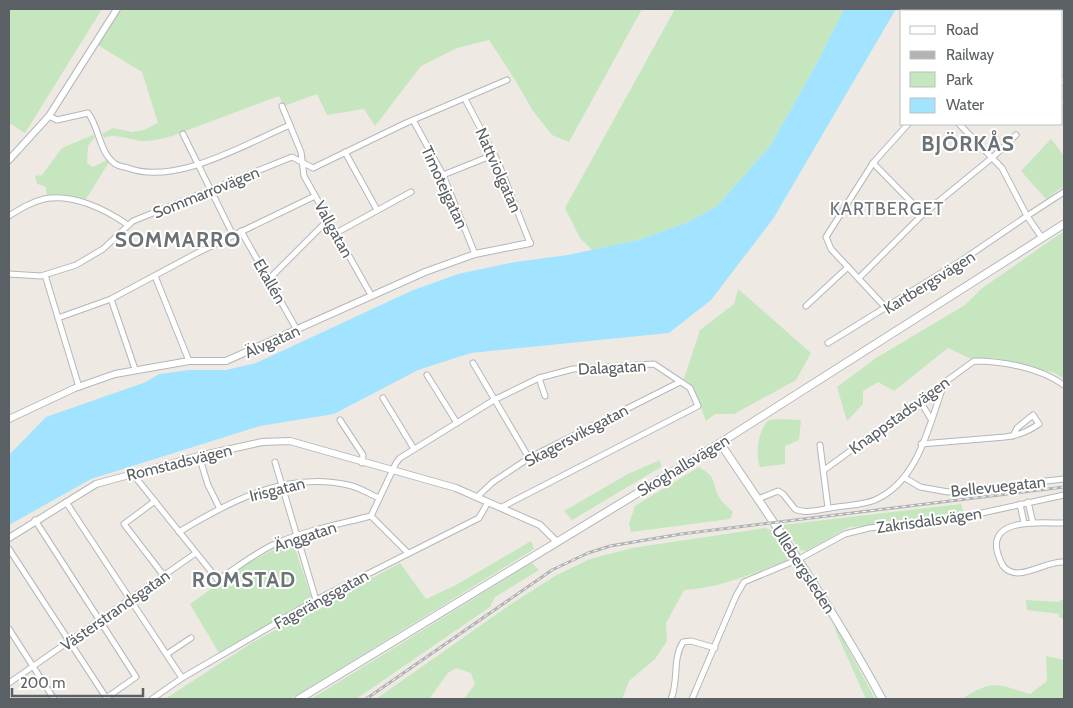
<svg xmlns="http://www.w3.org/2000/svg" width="1073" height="708" font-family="Cabin,sans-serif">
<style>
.green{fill:#c5e6bf}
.water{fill:#a2e4ff}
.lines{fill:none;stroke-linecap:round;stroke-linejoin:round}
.minor-casing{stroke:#b4b7ba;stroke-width:7}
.tertiary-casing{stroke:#b4b7ba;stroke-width:8}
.secondary-casing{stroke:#b2b7bb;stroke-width:9}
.minor{stroke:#fff;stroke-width:5}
.tertiary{stroke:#fff;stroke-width:6}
.secondary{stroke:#fff;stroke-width:7}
.rail-casing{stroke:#b2b3b4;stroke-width:3}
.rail{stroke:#fff;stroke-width:1;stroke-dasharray:4;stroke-linecap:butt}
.labels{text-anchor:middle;stroke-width:4;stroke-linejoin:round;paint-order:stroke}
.street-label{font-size:16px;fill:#5b6064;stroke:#fff}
.neighbourhood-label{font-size:18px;letter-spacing:1px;fill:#6c7276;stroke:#fff}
.district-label{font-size:21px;font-weight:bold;letter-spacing:1px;fill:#6c7276;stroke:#fff}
</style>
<rect width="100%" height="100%" fill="#eeeae3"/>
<!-- green -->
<g class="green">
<path d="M9,9H102L25,133L9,123Z"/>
<path d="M120,9H642L569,142L552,135L533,111L514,78L489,40L457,48L421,66L375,126L364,109L327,115L317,94L284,106L279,96L172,136C163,138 154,141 144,141C131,141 115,132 104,138L102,134L113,128L132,132L144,130L158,123L142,72L96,44Z"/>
<path d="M675,9H844L818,61L770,146L717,206L686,223L638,240L592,250L580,238L565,208Z"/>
<path d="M93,135L95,137L88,146L87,163L93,167L107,160L109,162L86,199L61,194L47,195L45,186L37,184L35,176L42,175L62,148Z"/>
<path d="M1051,139L1064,156V186L1046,199L1021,171Z"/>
<path d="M1064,231V379L1055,373L995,358L971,359L948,348L894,391L878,382L863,391V404L847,421L837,387L876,358L965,305L981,289Z"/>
<path d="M738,289L811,353L796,380L734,414H715L706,421L693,386L684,379L700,330L734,304Z"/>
<path d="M781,419L801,420L799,440L785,446V464L760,467C755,454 758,429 769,420Z"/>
<path d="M660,460L661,467L572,520L564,511L628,474Z"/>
<path d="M699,467C718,479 711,480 719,497C722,503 728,507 733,512L730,519L631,532L629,524L635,506Z"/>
<path d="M961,504L964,514L898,523L849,527L806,551L800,550L782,525Z"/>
<path d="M766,528L774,532L790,557L787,561C753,573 721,588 684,590L666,623L667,641L655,659L629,681L622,699H464L475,684L471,673L456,668L448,673L429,699H376L511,604L555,576L590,559L632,548Z"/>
<path d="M531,541L534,549L291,699H165L253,642L400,563L426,599L458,584Z"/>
<path d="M286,543L294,545L312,600L219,653L190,604L244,565Z"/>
<path d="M532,563L539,570L495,597L490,607L356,699H311Z"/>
<path d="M1064,599V619L1059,617V614L1027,610L1026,600L1058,602Z"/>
<path d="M834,623L875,699H866L836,632Z"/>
<path d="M1046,656L1064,660V699H962C992,679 997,684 1030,694L1047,681Z"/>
</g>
<!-- water -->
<path class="water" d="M844,9H896L773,219L711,300L669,333L471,353L418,370L334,414L260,426L91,479L9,525V455L46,417L146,382L159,374L189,370H226L256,363L411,291L458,274L515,262L568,255L638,240L686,223L717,206L770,146L818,61Z"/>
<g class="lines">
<!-- minor casing -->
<g class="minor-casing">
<g id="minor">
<path d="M960,9L963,11"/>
<path d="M1019,11L1021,9"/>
<path d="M1062,82L1064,79"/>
<path d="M465,99L498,162L530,243"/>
<path d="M1062,101L1064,103"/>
<path d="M282,106L301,152L304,176L371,295"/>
<path d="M49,116L57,120L88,113C99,127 99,151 114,163C117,166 124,167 128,168C176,186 245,144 290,125"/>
<path d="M413,120L443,175L475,254"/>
<path d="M183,134L233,235"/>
<path d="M345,152L377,210"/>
<path d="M873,163L923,214"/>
<path d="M443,175L493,155"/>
<path d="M9,216C20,209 31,202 44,199C72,193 105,209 128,225"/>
<path d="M241,231L297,330"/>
<path d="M336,233L411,192"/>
<path d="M1042,238L1027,216L1064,192"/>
<path d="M9,274L41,276L76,265L103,249L133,221L292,157L313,168L406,123L507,80"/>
<path d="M45,275L79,387"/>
<path d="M155,276L189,361"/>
<path d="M859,278L922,215L993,157L1016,135"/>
<path d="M269,279L328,220"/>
<path d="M111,299L135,369"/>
<path d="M806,306L848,267"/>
<path d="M887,309L831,249L826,237L873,163L908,124"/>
<path d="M58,318L111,299L197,253L315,196"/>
<path d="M828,343L964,259L1027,216L1002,168L959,124"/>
<path d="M473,363L529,458"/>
<path d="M427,375L457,423"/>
<path d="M539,378L545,396"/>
<path d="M383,398L414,449"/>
<path d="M920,401L931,419"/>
<path d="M340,420L363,455L362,463"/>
<path d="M921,444L1005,437C1019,435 1027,432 1039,424L1033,415L1017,428L1013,436"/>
<path d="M820,445L828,508"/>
<path d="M199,456L208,485L219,507"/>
<path d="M275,462L316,600"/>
<path d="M824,470L974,361C1004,361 1040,368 1064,385"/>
<path d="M132,473L218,580C238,567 256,552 277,543C307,530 340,524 371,516"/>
<path d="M905,478L920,487L948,492L1064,479"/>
<path d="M477,497L493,482L529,458L680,382"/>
<path d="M758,499L778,491L783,494L795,509C806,515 825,508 837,507C850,505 863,505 875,500C919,481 929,424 944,384"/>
<path d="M155,501L124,524L164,576"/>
<path d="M66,502L182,678"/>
<path d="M1028,502L1033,523"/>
<path d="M1020,504L1024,523"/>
<path d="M35,520L136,677L106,698"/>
<path d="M1064,523C1034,523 977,517 1003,566C1018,584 1043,561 1064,562"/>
<path d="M179,532C230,501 287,471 348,485C359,487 369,494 379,498"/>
<path d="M9,549L107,699"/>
<path d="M407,552L371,516L396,463L400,458L494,400L539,378L573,369L654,364L690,388L698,406L502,507"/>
<path d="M9,629L54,699"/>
<path d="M167,654L191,638"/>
<path d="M9,683L196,553"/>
<path d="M152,699L182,678L316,600L479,518L488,502"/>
<path d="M671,699C679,681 672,659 683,642L691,641L715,648"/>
<path d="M692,699L736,596L744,582L799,559L845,534L869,528L959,518L1064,495"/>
</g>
</g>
<!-- tertiary casing -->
<g class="tertiary-casing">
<g id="tertiary">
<path d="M9,160L49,116L117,9"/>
<path d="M9,419L75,388L115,374L189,361H226L425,272L475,254L530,243"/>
<path d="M9,538L96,484L199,456L262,442L290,441L456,488L540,525L556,541"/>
</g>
</g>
<!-- secondary casing -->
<g class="secondary-casing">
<g id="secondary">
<path d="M720,443C777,527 834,610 882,699"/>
<path d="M299,699L720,443L1064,224"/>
</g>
</g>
<!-- minor -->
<use href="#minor" class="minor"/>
<!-- tertiary -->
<use href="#tertiary" class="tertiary"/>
<!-- secondary -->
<use href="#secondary" class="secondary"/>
<!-- rail casing -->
<g class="rail-casing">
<path id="rail" d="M366,699L552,570L588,553L610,546L681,534L1064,487"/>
</g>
<!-- rail -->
<use href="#rail" class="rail"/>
</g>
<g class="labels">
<!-- street labels -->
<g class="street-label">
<text transform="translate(499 170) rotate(66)" y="6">Nattviolgatan</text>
<text transform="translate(445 187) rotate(65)" y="6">Timotejgatan</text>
<text transform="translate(206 192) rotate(-22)" y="6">Sommarrovägen</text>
<text transform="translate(334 229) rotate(61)" y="6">Vallgatan</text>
<text transform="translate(270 281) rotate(60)" y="6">Ekallén</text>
<text transform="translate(929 282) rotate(-32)" y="6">Kartbergsvägen</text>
<text transform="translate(272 341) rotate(-24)" y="6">Älvgatan</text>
<text transform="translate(612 367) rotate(-3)" y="6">Dalagatan</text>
<text transform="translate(899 415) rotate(-36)" y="6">Knappstadsvägen</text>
<text transform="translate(576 435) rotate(-28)" y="6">Skagersviksgatan</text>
<text transform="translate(179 462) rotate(-14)" y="6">Romstadsvägen</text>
<text transform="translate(683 465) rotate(-31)" y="6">Skoghallsvägen</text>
<text transform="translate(998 486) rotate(-6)" y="6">Bellevuegatan</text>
<text transform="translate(277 489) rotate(-14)" y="6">Irisgatan</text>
<text transform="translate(929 520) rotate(-8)" y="6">Zakrisdalsvägen</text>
<text transform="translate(305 536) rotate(-18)" y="6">Änggatan</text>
<text transform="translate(804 569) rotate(57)" y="6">Ullebergsleden</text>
<text transform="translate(321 599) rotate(-29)" y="6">Fagerängsgatan</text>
<text transform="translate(115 610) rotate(-35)" y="6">Västerstrandsgatan</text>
</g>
<!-- neighbourhood labels -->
<g class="neighbourhood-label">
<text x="887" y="215">KARTBERGET</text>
</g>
<!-- district labels -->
<g class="district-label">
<text x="968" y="151">BJÖRKÅS</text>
<text x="178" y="247">SOMMARRO</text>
<text x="244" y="587">ROMSTAD</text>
</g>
</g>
<!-- border -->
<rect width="1073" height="708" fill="none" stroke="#5b6064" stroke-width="20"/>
<!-- legend -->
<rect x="900" y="10" width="162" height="115" fill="#ffffff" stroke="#bdbfc1"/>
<rect x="910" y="26" width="25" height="8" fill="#ffffff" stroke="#bdbfc1"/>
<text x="946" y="35" font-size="15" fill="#5b6064">Road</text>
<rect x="910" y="51" width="25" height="8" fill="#b2b3b4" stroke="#bdbfc1"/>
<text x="946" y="60" font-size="15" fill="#5b6064">Railway</text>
<rect x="910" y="72" width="25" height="15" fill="#c5e6bf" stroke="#bdbfc1"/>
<text x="946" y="85" font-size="15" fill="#5b6064">Park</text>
<rect x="910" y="98" width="25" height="15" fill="#a2e4ff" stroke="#bdbfc1"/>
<text x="946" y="110" font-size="15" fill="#5b6064">Water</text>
<!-- scale -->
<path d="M12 688v8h131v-8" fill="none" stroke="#5b6064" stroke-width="2.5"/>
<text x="20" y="688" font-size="15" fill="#5b6064" stroke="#ffffff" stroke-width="4" paint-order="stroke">200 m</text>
</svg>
